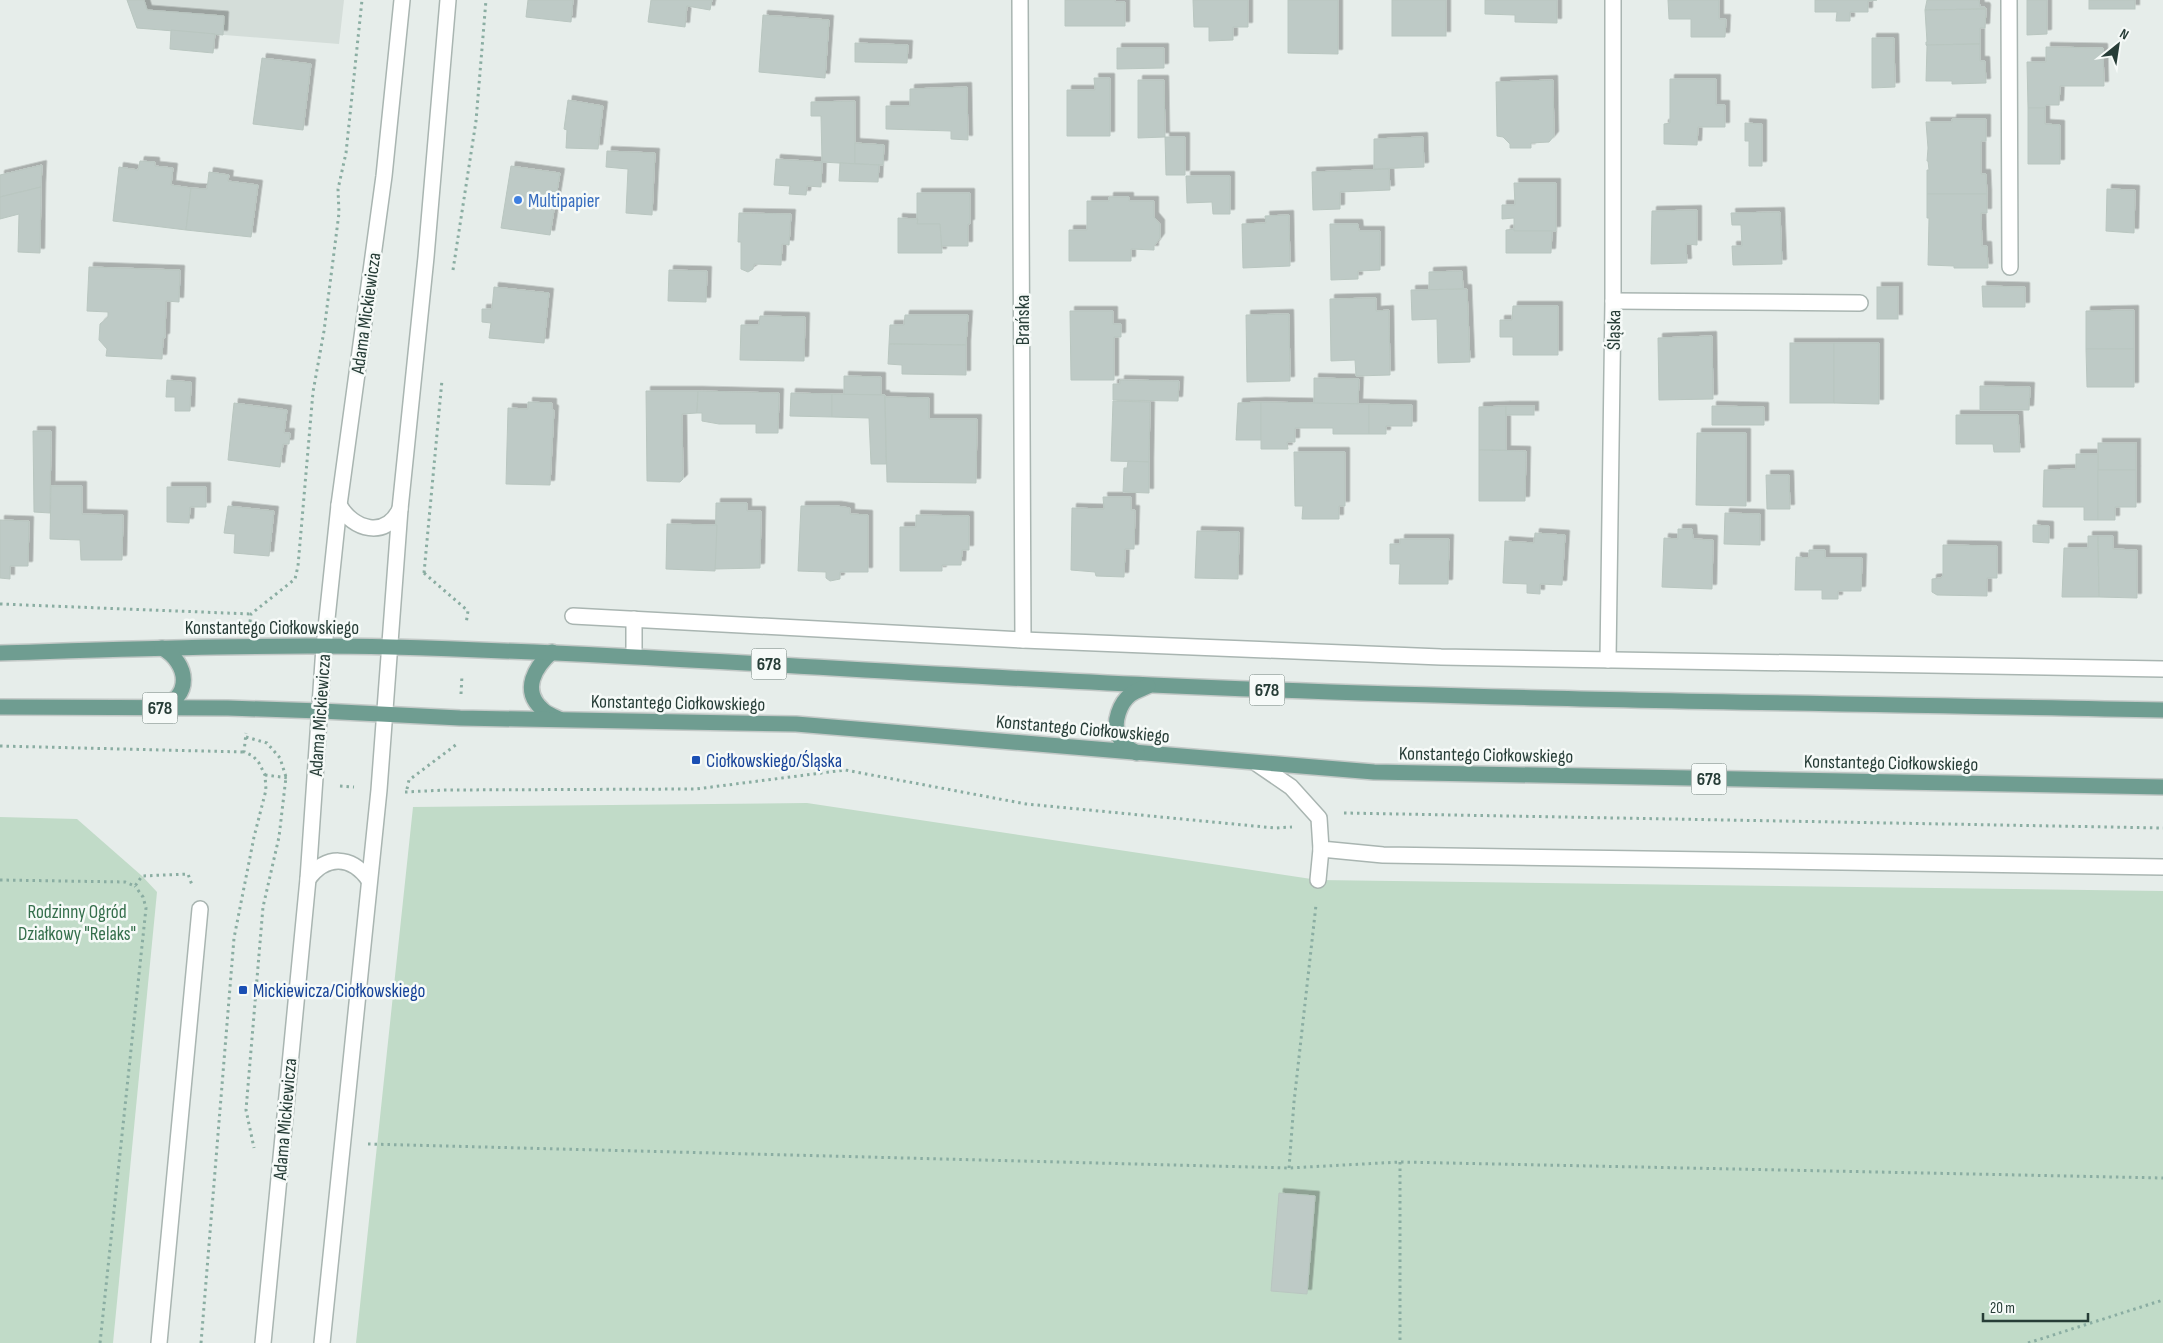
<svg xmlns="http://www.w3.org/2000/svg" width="2163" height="1343" font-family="'Sofia Sans Condensed',sans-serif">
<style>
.built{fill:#d4ddd9}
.green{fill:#c1dbc8}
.building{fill:#becac6;stroke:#b9c6c0;filter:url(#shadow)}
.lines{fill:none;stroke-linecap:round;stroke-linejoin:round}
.service-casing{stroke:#a9b5b1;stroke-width:18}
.minor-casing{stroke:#a9b5b1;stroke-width:18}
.tertiary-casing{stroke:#a9b5b1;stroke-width:18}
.primary-casing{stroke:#c3c9c7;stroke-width:18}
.path{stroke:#8aada2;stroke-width:3;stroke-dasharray:2.5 4;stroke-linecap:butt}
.service{stroke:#fff;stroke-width:15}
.minor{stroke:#fff;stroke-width:15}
.tertiary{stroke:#fff;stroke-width:15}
.primary{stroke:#6f9d91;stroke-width:15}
.shop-dot{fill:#3f7fe0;stroke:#f6faf8;stroke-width:2}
.transit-dot{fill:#1a4fb4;stroke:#f6faf8;stroke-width:2}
.labels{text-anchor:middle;stroke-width:5;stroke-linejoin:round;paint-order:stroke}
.shield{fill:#f6faf8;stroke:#657671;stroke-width:1}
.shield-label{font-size:18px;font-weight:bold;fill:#273d37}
.shop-label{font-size:19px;fill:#366cbe;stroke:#f6faf8;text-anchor:start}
.street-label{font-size:19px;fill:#273d37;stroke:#f6faf8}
.transit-label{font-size:19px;fill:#164399;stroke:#f6faf8;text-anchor:start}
.park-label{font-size:19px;fill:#356f4c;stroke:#f6faf8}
</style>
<defs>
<filter id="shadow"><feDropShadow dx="4.5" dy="-4.5" stdDeviation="0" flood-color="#0004"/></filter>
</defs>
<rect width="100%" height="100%" fill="#e6edea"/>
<!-- built -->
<path class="built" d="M127,0H344L339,44L137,28Z"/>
<!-- green -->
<g class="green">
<path d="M807,803L1318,880L2163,891V1343H356L413,807Z"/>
<path d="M0,817L77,819L142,876L157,892L113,1343H0Z"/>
</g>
<!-- building -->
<g class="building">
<path d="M127,0H144L147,10L224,16L223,35L137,28Z"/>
<path d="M528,0H573L571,22L526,17Z"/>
<path d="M651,0H712L710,10L687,6L685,27L648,22Z"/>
<path d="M1065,0H1115V2H1125V26H1065Z"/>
<path d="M1193,0H1248V27H1233V40L1209,41V27H1194Z"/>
<path d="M1288,0H1338V54L1288,53Z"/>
<rect x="1392" y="0" width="54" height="36"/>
<path d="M1485,0H1557V23L1515,22V15L1485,14Z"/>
<path d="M1668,0H1719V19H1726L1725,37H1691V19H1669Z"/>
<path d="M1815,0H1877L1868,1V12H1850V21H1836L1837,12H1815Z"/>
<path d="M1927,0H1979L1980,7H1985L1986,9L1925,10Z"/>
<path d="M2027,0H2047V34L2027,35Z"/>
<rect x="2089" y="0" width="46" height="9"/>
<path d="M1986,9L1985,28H1980V44L1926,45V42H1927L1925,10Z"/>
<path d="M763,15L829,20L825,78L759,72Z"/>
<path d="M171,30L215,34L213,53L170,49Z"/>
<path d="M1872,38H1894L1895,87L1872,88Z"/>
<path d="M855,43L908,45L907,63L855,62Z"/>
<path d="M1980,44V61H1985L1986,83L1952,84V81H1926L1927,46L1926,45Z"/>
<path d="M2046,47L2103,48L2104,86H2060L2059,105H2046L2045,108H2028L2027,62H2046Z"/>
<path d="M1117,48H1164V68L1117,69Z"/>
<path d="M262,58L311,64L303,130L253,124Z"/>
<path d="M1094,78H1110V136H1067V90H1095Z"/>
<path d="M1670,79H1716V105H1725V127H1698L1697,145L1664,144V124L1670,123Z"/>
<path d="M1138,80H1164L1165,137L1138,138Z"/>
<path d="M1553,80L1554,136L1549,142L1531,143V148H1510V144L1503,137L1497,136L1496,82Z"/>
<path d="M967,87L968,140L951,139V131L886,129V106H910V89Z"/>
<path d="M568,100L603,106L598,149L566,148L567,130L564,129Z"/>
<path d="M855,101V164L822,162L821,116H811V102Z"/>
<path d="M2028,108H2045V124L2060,125V164H2028Z"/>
<path d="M1952,119H1986V141H1981V174H1986L1987,194H1927V170H1929L1928,161H1927L1928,148L1926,122H1952Z"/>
<path d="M1745,123L1762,124V166H1749V141H1745Z"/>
<path d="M1165,137H1185V175H1166Z"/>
<path d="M1423,137L1424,167L1374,169V139Z"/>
<path d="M855,143L884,145L883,165L855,164Z"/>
<path d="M607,151L655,153L652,215L626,213L628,169L606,167Z"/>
<path d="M776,159L822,162L821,187L807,186L806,195L789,194L790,186L774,185Z"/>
<path d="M140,161L155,162V166L173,168L171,185L191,188L186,230L113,221L119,167L138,170Z"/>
<path d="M840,163L879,165L878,182L839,181Z"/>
<path d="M42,165L41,187L0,197V175Z"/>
<path d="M511,166L560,173L550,235L501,228Z"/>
<path d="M1389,169L1390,190L1340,192V209L1313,210L1312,172Z"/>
<path d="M209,172L229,175L228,181L258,185L251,237L186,230L191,188L207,189Z"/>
<path d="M1186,176H1230V214H1213L1212,202L1187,203Z"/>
<path d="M1514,183H1556V231H1514V218L1502,219V205H1515Z"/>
<path d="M41,187L40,253L18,252L19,214L0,219V197Z"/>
<path d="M2107,189L2135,190L2134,233L2106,231Z"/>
<path d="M917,193H970V224H968V246H941L940,224H917Z"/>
<path d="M1927,194H1987V213H1981L1982,246H1987L1988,268H1954V266L1928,265L1929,218H1927Z"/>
<path d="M1109,197H1129V201H1154V217L1160,224V238L1154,246V250L1131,249V261H1069V230H1087V201H1109Z"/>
<path d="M1697,210V245L1686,244L1687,263L1651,264L1652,211Z"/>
<path d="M1780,212L1782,264L1733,265L1732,246H1742L1741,225H1732L1731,213Z"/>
<path d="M739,213L791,214L789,245L782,244L781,265L754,264L753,269L748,272L741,269V242H738Z"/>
<path d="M1289,215L1290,266L1243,268L1242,224L1266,223L1265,216Z"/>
<path d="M898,218L918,219L917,224H940L942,253H898Z"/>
<path d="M1330,224H1358L1359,231H1380V270L1358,271V279L1331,280Z"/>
<path d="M1514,229V231H1552L1551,253H1506V230Z"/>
<path d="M89,267L180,270L179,302L166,301L165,338H163L162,359L106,356L107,349L99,340L100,324L108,317V312L87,311Z"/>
<path d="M669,270L707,271L706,302L668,301Z"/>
<path d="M1462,271L1463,289L1429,290V272Z"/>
<path d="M1982,286L2025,287V307H1983Z"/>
<path d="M494,287L549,293L544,343L489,338L491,323L482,322V309H492Z"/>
<rect x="1877" y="287" width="21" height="32"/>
<path d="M1467,289L1470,362L1438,363L1437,319L1412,320L1411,290Z"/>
<path d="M1376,298V311L1389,310L1390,375L1356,376L1355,360L1331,361L1330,299Z"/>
<path d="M1513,306H1558V355H1513V337H1500V320H1512Z"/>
<path d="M2134,310V349H2086V311Z"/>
<path d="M1070,311H1113V324H1121V337H1114V380H1071Z"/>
<path d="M1289,314L1290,381L1247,382L1246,315Z"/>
<path d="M905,315H968L966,345L889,344L890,325H904Z"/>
<path d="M760,316L805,317L804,361L740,360L741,325H759Z"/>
<path d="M1712,336L1713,399L1659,400L1658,338Z"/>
<rect x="1790" y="343" width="44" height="60"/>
<path d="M1834,343H1879V404L1834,403Z"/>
<path d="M889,344L966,345V375L902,374V365L888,364Z"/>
<path d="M2086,349H2134V387H2087Z"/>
<path d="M844,376L881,377V395H844Z"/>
<path d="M1314,378L1359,379L1358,404H1314Z"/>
<path d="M167,380L191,382L190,411H175V397H166Z"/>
<path d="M1120,380L1179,381L1178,401L1113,400V384H1120Z"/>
<path d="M1980,386L2030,387L2029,410H1980Z"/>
<path d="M646,391H698L697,413L682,414L683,479L680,482L647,481Z"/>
<path d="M698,391L779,393L778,433H756V424H719L702,421V413H697Z"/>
<path d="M791,393L832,394V417L790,416Z"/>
<path d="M832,394L885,395L886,464H871L869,418L832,417Z"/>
<path d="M885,397L929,398V419H977L976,483L887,482Z"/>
<path d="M1113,401L1150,402L1149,462L1111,461Z"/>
<path d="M528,402L552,403V409L554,410L550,485L506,484L508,408L528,409Z"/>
<path d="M1261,402V440H1236L1238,403Z"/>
<path d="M1261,402L1369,404V434H1333V428H1295V442H1287L1288,449H1261Z"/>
<path d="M234,403L287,410L284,433H290L289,444H283L280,467L228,460Z"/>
<path d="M1369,404L1412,405V426H1386V434H1369Z"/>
<path d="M1506,406V450H1479V407Z"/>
<rect x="1506" y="406" width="28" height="9"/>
<path d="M1712,406L1764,407V425H1712Z"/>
<path d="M1956,415H2018L2020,452H1994L1993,444H1956Z"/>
<path d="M33,431H51L50,513L34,512Z"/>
<path d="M1697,433H1746V506L1696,505Z"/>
<rect x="2098" y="443" width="38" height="27"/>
<path d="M1479,450L1526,451L1525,501H1479Z"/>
<path d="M1294,452H1345V506H1339V519H1302L1303,506H1295Z"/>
<path d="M2076,454H2098V520H2084V507H2043L2044,470L2076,469Z"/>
<path d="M1128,461L1149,462V493L1123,492L1124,468H1127Z"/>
<path d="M2098,470H2136V507H2115V520H2098Z"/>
<path d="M1766,475H1789L1790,509H1767Z"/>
<path d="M51,486H82V514L123,515L122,560H81L80,540L50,539Z"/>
<path d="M167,487H206V507H190L189,523L167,522Z"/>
<path d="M1103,497H1131V510H1135L1134,549H1125L1124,577L1096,576L1095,572L1071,570L1072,508L1104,509Z"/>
<path d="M716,503H747V511H761L760,568L715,569Z"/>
<path d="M228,506L274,511L269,556L234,553L235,534L224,533Z"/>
<path d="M801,506H837L850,508V514L868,515V572H840V579L830,581L826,578V572L798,571Z"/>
<path d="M1725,513L1760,514V545L1724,544Z"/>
<path d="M916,515L969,516V550H962L961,565H942V571H900V527H916Z"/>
<path d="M0,520L29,521L28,566H10V579L0,578Z"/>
<path d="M667,524L717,525L715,571L666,569Z"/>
<path d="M2033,525L2049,526V543L2033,542Z"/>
<path d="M1678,529H1692L1693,539L1713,540L1712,589L1662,587L1664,538L1678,539Z"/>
<path d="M1197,531L1239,532L1238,579L1195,578Z"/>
<path d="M1535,533L1565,535L1562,585L1540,584V594L1527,593V584L1503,583L1505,541L1534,543Z"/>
<path d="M2088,536H2098L2099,597H2062L2064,548H2088Z"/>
<path d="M2098,536H2113V549L2137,550V598L2099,597Z"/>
<path d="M1400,539H1449L1448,584H1399L1400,564H1390V544H1400Z"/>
<path d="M1943,545L1997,546V578H1987V596L1937,595L1932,592V579L1941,578L1943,575Z"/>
<path d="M1809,550H1825V558H1862L1861,591H1838V599H1822V590H1795L1796,557L1809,558Z"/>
<path d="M1279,1193L1315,1196L1307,1294L1271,1291Z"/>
</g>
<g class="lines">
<!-- service casing -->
<g class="service-casing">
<g id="service">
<path d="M2009,0L2010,267"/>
<path d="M634,619V656"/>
<path d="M1318,880L1321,849"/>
<path d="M159,1343L200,909"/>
</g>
</g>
<!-- minor casing -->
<g class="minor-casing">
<g id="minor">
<path d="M1020,0L1023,640"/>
<path d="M1613,301L1860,303"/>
<path d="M573,616L1023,640L1441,657L2163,669"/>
<path d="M1608,660L1613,301V0"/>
<path d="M1256,763L1291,787L1319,818L1321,849L1383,855L2163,867"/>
</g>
</g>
<!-- tertiary casing -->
<g class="tertiary-casing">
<g id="tertiary">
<path d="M339,505C353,530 386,539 400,509"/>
<path d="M308,879C326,855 351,855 369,880"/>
<path d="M263,1343L308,879L324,647L339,505L384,176L402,0"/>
<path d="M322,1343L379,790L400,509L426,257L448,0"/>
</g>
</g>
<!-- primary casing -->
<g class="primary-casing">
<g id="primary">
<path d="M552,652C535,667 521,690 542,709C546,714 554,716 559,719"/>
<path d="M0,653C130,649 261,644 391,647C645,654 898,674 1152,685C1489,700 1826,703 2163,710"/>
<path d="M0,707L228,708L321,711L460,718L796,724L1374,772L2163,787"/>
<path d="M159,707C193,698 189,663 162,648"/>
<path d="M1137,753C1129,749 1121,743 1118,734C1113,722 1120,703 1130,695C1135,691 1142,689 1148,686"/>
</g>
</g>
<!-- path -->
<g class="path">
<path d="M453,270L476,121L486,0"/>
<path d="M424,573L468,611L466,624"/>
<path d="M424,573L442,380"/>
<path d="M0,604L251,614"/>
<path d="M250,622L251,614L295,579L298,566L313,392L324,331L339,213L338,189L346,153L362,0"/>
<path d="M461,694L462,675"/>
<path d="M246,737L267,743L280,758L286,777L279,837L263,907L246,1110L254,1148"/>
<path d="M0,746L244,752"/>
<path d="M265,775L289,778"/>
<path d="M340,786L354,787"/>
<path d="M407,789L409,780L457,744"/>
<path d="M405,792L446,790L696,789L845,770L1026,804L1275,828L1292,827"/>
<path d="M1344,813L2163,828"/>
<path d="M0,880L125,882L135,886L142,876L188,874L192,885"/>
<path d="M368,1144L1289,1168L1400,1162L2163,1178"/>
<path d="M1400,1162V1343"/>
<path d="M1289,1168L1294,1102L1316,905"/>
<path d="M100,1343L146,908L143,897L135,886"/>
<path d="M201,1343L234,938L254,837L266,790L265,775L259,763L253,756L244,752L246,733"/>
<path d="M2028,1343L2163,1300"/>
</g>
<!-- service -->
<use href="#service" class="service"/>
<!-- minor -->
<use href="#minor" class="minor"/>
<!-- tertiary -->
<use href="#tertiary" class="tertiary"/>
<!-- primary -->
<use href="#primary" class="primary"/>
</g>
<!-- markers -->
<circle class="shop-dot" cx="518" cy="200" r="5"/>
<g class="transit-dot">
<rect x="691" y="755" width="10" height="10" rx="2.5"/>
<rect x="238" y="985" width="10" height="10" rx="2.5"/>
</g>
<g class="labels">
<!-- shield labels -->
<g class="shield">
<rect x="751.5" y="648.5" width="35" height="31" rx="4"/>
<rect x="1249.5" y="674.5" width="35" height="31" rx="4"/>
<rect x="142.5" y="692.5" width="35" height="31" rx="4"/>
<rect x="1691.5" y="763.5" width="35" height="31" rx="4"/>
</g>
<g class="shield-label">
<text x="769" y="670">678</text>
<text x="1267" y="696">678</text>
<text x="160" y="714">678</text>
<text x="1709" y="785">678</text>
</g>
<!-- shop labels -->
<g class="shop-label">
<text x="528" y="207">Multipapier</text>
</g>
<!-- street labels -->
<g class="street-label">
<text transform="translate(365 313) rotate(-82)" y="7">Adama Mickiewicza</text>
<text transform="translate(1022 320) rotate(-90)" y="7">Brańska</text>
<text transform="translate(1613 330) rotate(-89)" y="7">Śląska</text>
<text x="272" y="634">Konstantego Ciołkowskiego</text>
<text transform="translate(678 702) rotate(1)" y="7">Konstantego Ciołkowskiego</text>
<text transform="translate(319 715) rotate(-86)" y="7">Adama Mickiewicza</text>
<text transform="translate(1083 728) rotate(5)" y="7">Konstantego Ciołkowskiego</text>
<text transform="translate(1486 754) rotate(1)" y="7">Konstantego Ciołkowskiego</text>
<text transform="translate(1891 762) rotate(1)" y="7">Konstantego Ciołkowskiego</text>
<text transform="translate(284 1119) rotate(-85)" y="7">Adama Mickiewicza</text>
</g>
<!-- transit labels -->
<g class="transit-label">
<text x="706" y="767">Ciołkowskiego/Śląska</text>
<text x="253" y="997">Mickiewicza/Ciołkowskiego</text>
</g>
<!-- park labels -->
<g class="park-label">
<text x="77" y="918">Rodzinny Ogród<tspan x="77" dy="22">Działkowy "Relaks"</tspan></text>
</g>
</g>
<!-- north arrow -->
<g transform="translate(2118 45) rotate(30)" stroke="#f6faf8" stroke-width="4" paint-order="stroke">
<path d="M0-4L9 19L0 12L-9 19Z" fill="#273d37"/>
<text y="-8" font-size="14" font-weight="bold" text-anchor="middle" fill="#273d37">N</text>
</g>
<!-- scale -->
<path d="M1983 1313v8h105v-8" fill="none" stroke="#273d37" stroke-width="2.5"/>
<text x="1990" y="1313" font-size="15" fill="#273d37" stroke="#f6faf8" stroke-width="4" paint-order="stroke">20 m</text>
</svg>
